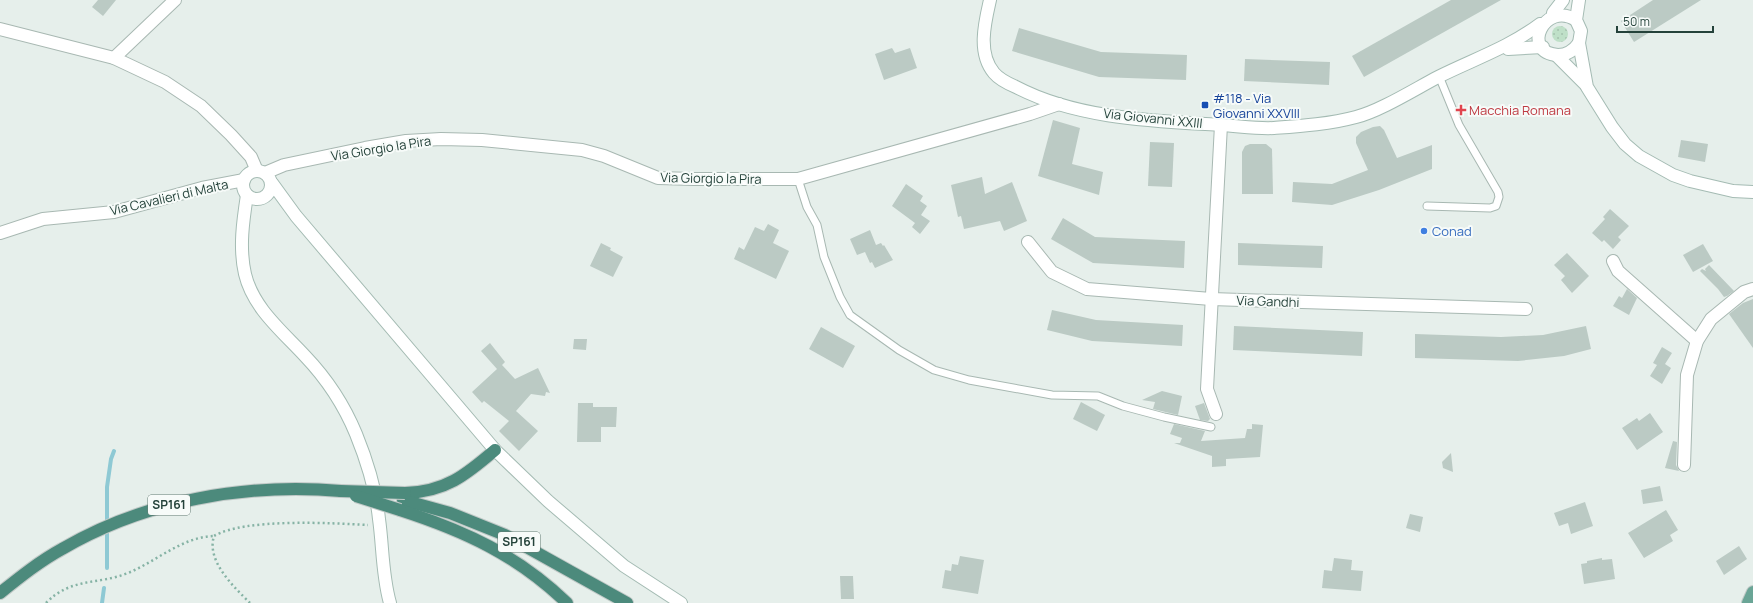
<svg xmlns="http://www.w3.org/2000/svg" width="1753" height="603" font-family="Manrope,sans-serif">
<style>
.grass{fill:url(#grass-dots)}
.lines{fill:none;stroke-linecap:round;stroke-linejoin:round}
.stream{stroke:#8ec9d4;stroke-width:4}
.building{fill:#bbcac4}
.service-casing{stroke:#a8b8b2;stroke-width:9}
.minor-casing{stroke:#a8b8b2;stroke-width:14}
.secondary-casing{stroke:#a4bbb3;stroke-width:14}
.primary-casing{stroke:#c2cac8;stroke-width:14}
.trunk-casing{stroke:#c2cac8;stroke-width:14}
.path{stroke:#86b3a5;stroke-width:2.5;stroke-dasharray:2 3;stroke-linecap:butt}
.service{stroke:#fff;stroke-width:7}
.minor{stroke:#fff;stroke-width:12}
.secondary{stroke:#fff;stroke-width:12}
.primary{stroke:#6aa596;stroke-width:12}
.trunk{stroke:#4c8a7c;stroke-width:12}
.trunk-bridge-casing{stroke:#c2cac8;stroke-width:14;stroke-linecap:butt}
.trunk-bridge{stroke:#4c8a7c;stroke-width:12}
.transit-dot{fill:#1a4fb4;stroke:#f7fbf9;stroke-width:1.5}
.health-dot{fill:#e0444e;stroke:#f7fbf9;stroke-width:1.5}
.shop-dot{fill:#3f7fe0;stroke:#f7fbf9;stroke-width:1.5}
.labels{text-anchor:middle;stroke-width:4;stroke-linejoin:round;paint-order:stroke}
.shield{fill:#f7fbf9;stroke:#637a73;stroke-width:1}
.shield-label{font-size:12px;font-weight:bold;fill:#24423a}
.transit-label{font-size:13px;fill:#164399;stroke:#f7fbf9;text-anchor:start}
.health-label{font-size:13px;fill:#be3a42;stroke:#f7fbf9;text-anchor:start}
.street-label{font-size:13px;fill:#24423a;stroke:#f7fbf9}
.shop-label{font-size:13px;fill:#366cbe;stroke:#f7fbf9;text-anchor:start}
</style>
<defs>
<pattern id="grass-dots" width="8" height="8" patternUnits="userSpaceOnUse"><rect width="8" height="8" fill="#bfe0c8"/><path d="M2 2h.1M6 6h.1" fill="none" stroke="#a4c1ad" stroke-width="1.8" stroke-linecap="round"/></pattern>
</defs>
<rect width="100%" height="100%" fill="#e6efeb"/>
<!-- grass -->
<circle class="grass" cx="1560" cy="34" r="8"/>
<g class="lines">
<!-- stream -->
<g class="stream">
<path d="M107,568V487L111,459L114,451"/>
<path d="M102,603L104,588"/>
</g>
</g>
<!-- building -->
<g class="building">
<path d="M98,0H116L103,16L92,7Z"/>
<path d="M1451,0H1501L1364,77L1352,56Z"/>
<path d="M1653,0H1701L1634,42L1621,21Z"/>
<path d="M1019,28L1101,52L1187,55L1186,80L1099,77L1012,51Z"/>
<path d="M892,48L895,53L910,48L917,68L884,80L875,54Z"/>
<path d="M1245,59L1330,62L1329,85L1244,81Z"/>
<path d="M1053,120L1080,128L1072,164L1103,172L1099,195L1038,176Z"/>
<path d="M1380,126L1384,130L1397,158L1432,145V169L1379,190L1332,205L1292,202L1293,182L1332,184L1368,170L1356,143V137L1361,132L1373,127Z"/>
<path d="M1681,140L1708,144L1705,162L1678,157Z"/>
<path d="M1150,142L1174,143L1172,187L1148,186Z"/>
<path d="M1250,144H1266L1272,149L1273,194H1242V152L1245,146Z"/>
<path d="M982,177L985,194L1012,182L1027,221L1004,231L1000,221L964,229L961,216L958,217L951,185Z"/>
<path d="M906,184L923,196L920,201L927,206L921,215L930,221L920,234L912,227L915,223L892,206Z"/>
<path d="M1610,209L1629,226L1618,237L1621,240L1613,249L1604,240L1602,242L1592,233L1605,219L1603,217Z"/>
<path d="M1063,218L1095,237L1185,241L1184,268L1093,263L1051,239Z"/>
<path d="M768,224L779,230L773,243L789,251L776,279L734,259L739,247L744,250L755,227L764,231Z"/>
<path d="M870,230L876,245L881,243L883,246L884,245L893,260L875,268L872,262L870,263L865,252L857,255L850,239Z"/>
<path d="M601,243L611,248L610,250L623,257L613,277L590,266Z"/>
<path d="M1238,243L1323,246L1322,268L1238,265Z"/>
<path d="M1703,244L1713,261L1693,272L1683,255Z"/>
<path d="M1567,253L1589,276L1572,293L1561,280L1565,276L1554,265Z"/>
<path d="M1709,265L1734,291L1727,296L1724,297L1718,289L1700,271L1702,269L1706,271L1705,269Z"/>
<path d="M1627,289L1637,298L1629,315L1613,306L1619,296L1622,298Z"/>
<path d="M1753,299V348L1729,314L1743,303Z"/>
<path d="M1052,310L1096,320L1183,325L1182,346L1092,341L1047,330Z"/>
<path d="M1234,326L1363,332L1362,356L1233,350Z"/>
<path d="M1586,326L1591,349L1564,356L1518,361L1415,358V334L1501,337L1543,335Z"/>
<path d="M821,327L855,346L843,368L809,349Z"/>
<path d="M574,339H587L586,350L573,349Z"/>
<path d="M490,343L505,362L502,365L515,379L538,368L550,393L546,392L545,396L531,394L516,411L538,431L519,451L499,431L509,421L484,401L482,403L472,392L497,369L481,351Z"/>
<path d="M1662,347L1672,353L1665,364L1671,368L1662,384L1650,376L1657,365L1653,363Z"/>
<path d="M1162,391L1182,396L1178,415L1153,409L1155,402L1142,400Z"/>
<path d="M1081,402L1105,415L1097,431L1073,419Z"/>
<path d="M578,403H593V407H617L616,427H601V442H577Z"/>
<path d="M1204,403L1210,419L1208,421L1200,420L1195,406Z"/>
<path d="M1650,413L1663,432L1637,450L1622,428L1637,418L1639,421Z"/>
<path d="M1174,424L1205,431L1201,441L1245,438L1247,429H1252V424L1263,425L1260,457L1226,459V466L1212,467V456L1174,443H1180L1182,438L1170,434Z"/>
<path d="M1673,441L1677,442L1676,465L1679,471L1665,468Z"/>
<path d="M1451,453L1453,472L1443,468L1442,462Z"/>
<path d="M1660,486L1663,501L1643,504L1641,490Z"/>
<path d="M1585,502L1593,526L1571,534L1568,523L1559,526L1554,513Z"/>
<path d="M1666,510L1678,530L1670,535L1673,541L1644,558L1628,533Z"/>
<path d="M1410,514L1423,517L1420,532L1406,528Z"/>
<path d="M1739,546L1747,559L1724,575L1716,561Z"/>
<path d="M960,556L984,560L978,594L942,588L945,570L951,571L952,564L958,565Z"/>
<path d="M1334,558L1352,560L1351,570L1363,571L1361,591L1322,588L1324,570L1332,571Z"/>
<path d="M1602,558V560L1612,559L1615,579L1584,584L1581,564L1587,563V561Z"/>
<path d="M840,576H853L854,599H841Z"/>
</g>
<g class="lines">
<!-- service casing -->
<g class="service-casing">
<g id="service">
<path d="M798,179L807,207L817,225L824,257L840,297L850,315L899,350L934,370L969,380L1052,395L1098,396L1123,406L1164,417L1211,427"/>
<path d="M1427,206L1490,208L1496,206L1499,197L1498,192L1459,125L1439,76"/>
</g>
</g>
<!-- minor casing -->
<g class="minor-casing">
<g id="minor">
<path d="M0,29L114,58L165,82L201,106L231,135L251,157L257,171"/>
<path d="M114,58L175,0"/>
<path d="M265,173L284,165L365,148L406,141L441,139L482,140L582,150L604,156L658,178L694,179H798L1030,114L1059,104"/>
<path d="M0,233L43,219L114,212L202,188L244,180"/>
<path d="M1028,242L1052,272L1087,289L1211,299L1526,309"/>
<path d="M1613,261L1618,271L1697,341"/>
<path d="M1216,414L1207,389L1221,125"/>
<path d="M1684,465L1687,375L1697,341L1711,319L1744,292L1753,289"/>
</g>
</g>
<!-- secondary casing -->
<g class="secondary-casing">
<g id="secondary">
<path d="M990,0C985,22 977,53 994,73C999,79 1009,84 1016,87C1077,119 1154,121 1221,125C1239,126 1257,129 1274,128C1301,126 1330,124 1356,117C1380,111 1415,89 1438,77C1474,59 1508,48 1540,24"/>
<path d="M1579,0L1576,20L1581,31L1579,43L1587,87L1612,127L1625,144L1639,156L1673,175L1690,181L1733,191L1753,192"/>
<path d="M1553,13L1563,0"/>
<path d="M1576,20C1544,0 1520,53 1558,55C1568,55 1574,50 1579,43"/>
<path d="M1508,49L1543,47"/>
<path d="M1556,55L1586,85"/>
<circle cx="257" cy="185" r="14"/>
<path d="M272,183L296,216L495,450L548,501L624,566L681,603"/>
<path d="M247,195C243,221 239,248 245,274C253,308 282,331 305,356C326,378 344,405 356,434C367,461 376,490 379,519C383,547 382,575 390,603"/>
</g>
</g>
<!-- primary casing -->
<g class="primary-casing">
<path id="primary" d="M1748,603L1753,592"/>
</g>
<!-- trunk casing -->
<g class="trunk-casing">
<g id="trunk">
<path d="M405,493C445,492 466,475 495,450"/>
<path d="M403,500L450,513L505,535L627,603"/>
<path d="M400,510C465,531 517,555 567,603"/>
<path d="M0,593C20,577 40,561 62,549C146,500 246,483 341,491"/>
</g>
</g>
<!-- path -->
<g class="path">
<path d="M46,603C71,577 99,585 128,573C157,561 182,537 214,536"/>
<path d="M250,603C234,587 206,561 214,536C244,518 332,523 368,525"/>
</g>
<!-- service -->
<use href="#service" class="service"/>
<!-- minor -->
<use href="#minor" class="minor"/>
<!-- secondary -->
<use href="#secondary" class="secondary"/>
<!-- primary -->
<use href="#primary" class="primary"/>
<!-- trunk -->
<use href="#trunk" class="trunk"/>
<!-- trunk-bridge casing -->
<g class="trunk-bridge-casing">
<g id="trunk-bridge">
<path d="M341,491L405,493"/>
<path d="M356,496L400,510"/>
</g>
</g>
<!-- trunk-bridge -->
<use href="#trunk-bridge" class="trunk-bridge"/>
</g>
<!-- markers -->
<rect class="transit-dot" x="1201" y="101" width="8" height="8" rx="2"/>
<path class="health-dot" d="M1459 104h4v4h4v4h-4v4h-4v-4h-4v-4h4z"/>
<circle class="shop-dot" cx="1424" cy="231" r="4"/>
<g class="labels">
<!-- shield labels -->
<g class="shield">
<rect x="148" y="495" width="42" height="20" rx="3"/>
<rect x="498" y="532" width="42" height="20" rx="3"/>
</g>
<g class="shield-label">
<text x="169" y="509">SP161</text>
<text x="519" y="546">SP161</text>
</g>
<!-- transit labels -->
<g class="transit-label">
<text x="1213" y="103">#118 - Via<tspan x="1213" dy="15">Giovanni XXVIII</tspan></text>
</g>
<!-- health labels -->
<g class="health-label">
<text x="1469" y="115">Macchia Romana</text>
</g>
<!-- street labels -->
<g class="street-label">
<text transform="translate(1153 118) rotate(6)" y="5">Via Giovanni XXIII</text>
<text transform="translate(381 148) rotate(-9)" y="5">Via Giorgio la Pira</text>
<text transform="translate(711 178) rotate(1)" y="5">Via Giorgio la Pira</text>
<text transform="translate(169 197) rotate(-13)" y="5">Via Cavalieri di Malta</text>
<text transform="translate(1268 301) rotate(2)" y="5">Via Gandhi</text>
</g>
<!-- shop labels -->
<g class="shop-label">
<text x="1432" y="236">Conad</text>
</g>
</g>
<!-- scale -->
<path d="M1617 26v6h96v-6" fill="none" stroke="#24423a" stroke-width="2"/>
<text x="1623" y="26" font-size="12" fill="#24423a" stroke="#f7fbf9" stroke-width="3" paint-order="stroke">50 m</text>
</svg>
